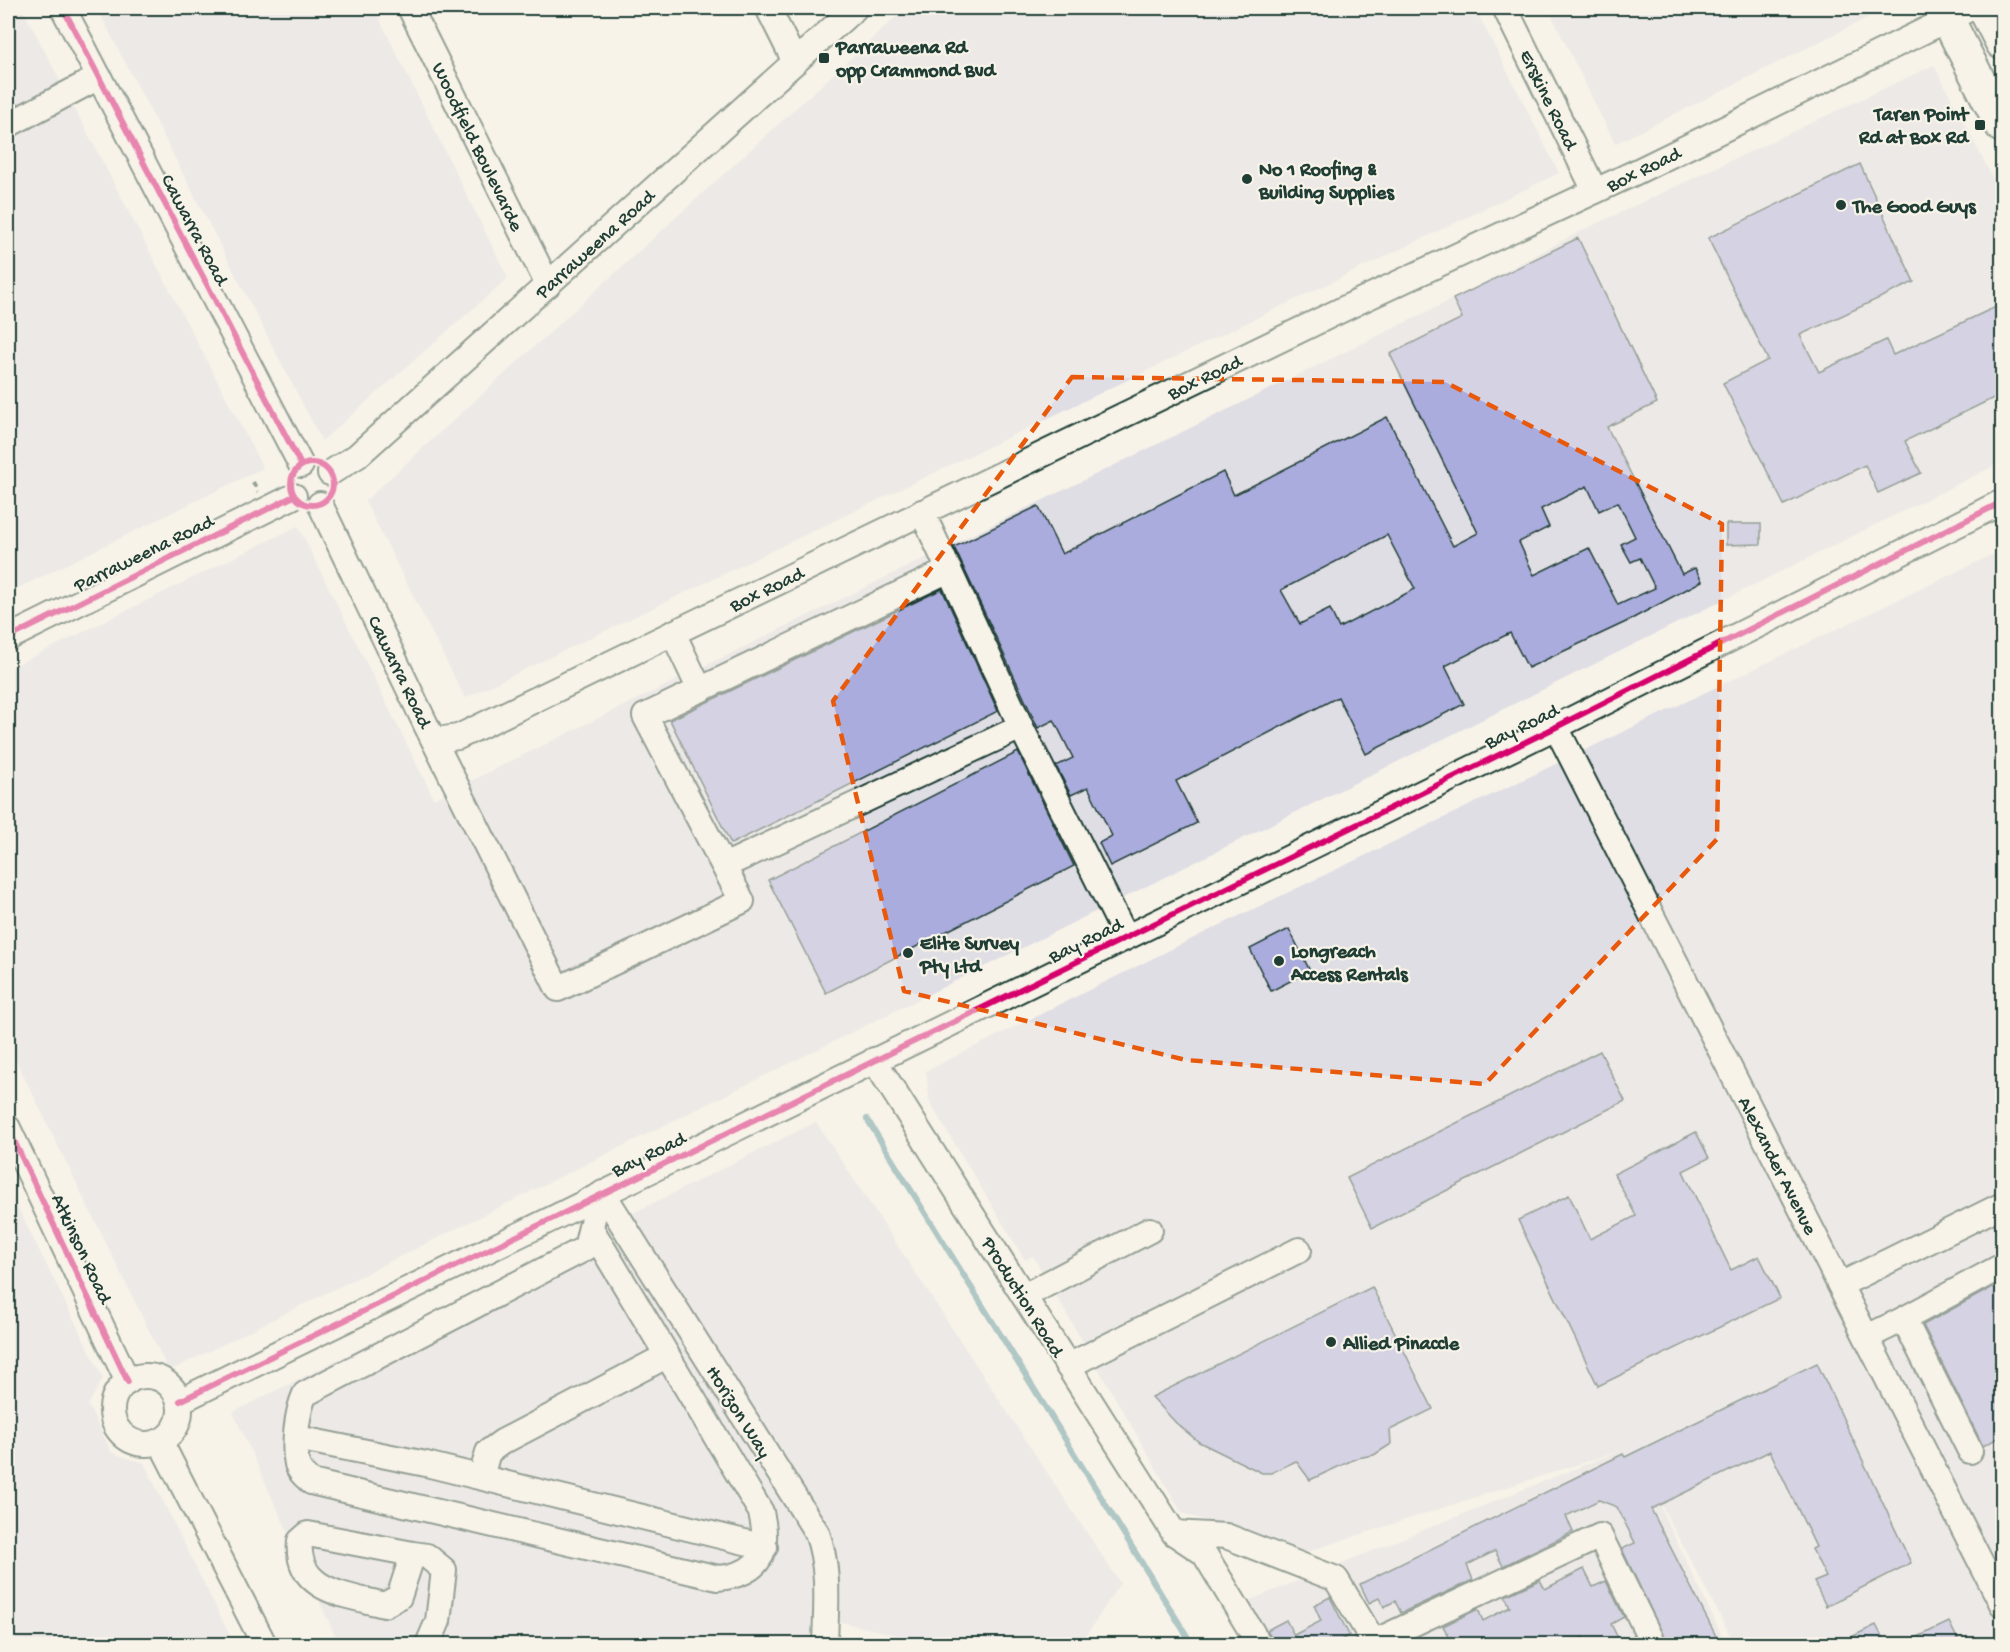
<svg xmlns="http://www.w3.org/2000/svg" width="2010" height="1652" font-family="'Gochi Hand',sans-serif">
<style>
.built{fill:#e0dee5}
.lines{fill:none;stroke-linecap:round;stroke-linejoin:round}
.stream{stroke:#59929c;stroke-width:6}
.building{fill:#aaacdd;stroke:#1f3d34;stroke-width:1.5;fill-rule:evenodd}
.minor-casing{stroke:#1f3d34;stroke-width:28}
.major-casing{stroke:#1f3d34;stroke-width:36}
.path{stroke:#1f3d34;stroke-width:4;stroke-dasharray:6 4.5;stroke-linecap:butt}
.minor{stroke:#f7f3e8;stroke-width:24}
.major{stroke:#f7f3e8;stroke-width:32}
.cycleway-casing{stroke:#f7f3e8;stroke-width:10}
.cycleway{stroke:#d6006c;stroke-width:6}
.marked{fill:none;stroke:#e8590c;stroke-width:4.5;stroke-dasharray:12 8;stroke-linejoin:round}
.poi-dot{fill:#1f3d34;stroke:#f7f3e8;stroke-width:2}
.labels{text-anchor:middle;stroke-width:4.5;stroke-linejoin:round;paint-order:stroke}
.poi-label{font-size:20px;font-weight:bold;fill:#1f3d34;stroke:#f7f3e8;text-anchor:start}
.street-label{font-size:20px;fill:#1f3d34;stroke:#f7f3e8}
</style>
<rect width="100%" height="100%" fill="#f7f3e8"/>
<filter id="ink" filterUnits="userSpaceOnUse"><feTurbulence type="fractalNoise" baseFrequency=".0167" numOctaves="2"/><feDisplacementMap in="SourceGraphic" scale="12" xChannelSelector="R" yChannelSelector="G"/><feConvolveMatrix kernelMatrix="1 2 1 2 8 2 1 2 1" color-interpolation-filters="sRGB"/></filter>
<g filter="url(#ink)">
<!-- built -->
<g class="built">
<path d="M8,8H22L263,468L8,593Z"/>
<path d="M97,8H374L508,278L322,441Z"/>
<path d="M906,8H1475L1559,173L465,698L365,501Z"/>
<path d="M1548,8H1887L1615,144Z"/>
<path d="M1934,65L2002,196V462L169,1371L8,1044V669L298,526L434,799L1453,299L1581,231Z"/>
<path d="M2002,550V1644H1735L1641,1467L1726,1644H1274L1248,1601L1619,1451L1303,1553L1182,1513L1033,1256L1025,1260L930,1103L926,1071L1214,928Z"/>
<path d="M816,1122L1120,1583L1081,1644H934L812,1615L810,1644H339L233,1412Z"/>
<path d="M8,1188L103,1378L88,1405L112,1453L144,1463L234,1644H8Z"/>
</g>
<g class="lines">
<!-- stream -->
<path class="stream" d="M867,1119L1192,1644"/>
</g>
<!-- building -->
<g class="building">
<path d="M1860,164L1914,282L1800,335L1819,372L1886,340L1893,355L2002,304V394L1905,441L1921,473L1878,493L1865,465L1784,505L1723,383L1768,360L1708,238Z"/>
<path d="M1578,238L1657,403L1607,427L1682,574L1695,568L1702,581L1626,622L1528,668L1510,633L1445,666L1464,704L1366,754L1338,697L1176,781L1197,823L1110,866L1099,843L1112,836L1088,787L1071,795L1056,766L1073,758L1054,720L1038,728L954,547L1038,506L1062,554L1223,472L1234,495L1387,417L1453,546L1478,533L1390,354L1462,318L1453,299ZM1587,486L1599,511L1618,502L1635,537L1621,544L1631,562L1640,558L1655,588L1618,605L1589,548L1534,575L1519,542L1549,527L1541,509ZM1387,535L1415,589L1339,628L1330,609L1300,624L1281,590Z"/>
<path d="M1726,524H1761V544L1726,545Z"/>
<path d="M942,589L998,711L731,844L670,720Z"/>
<path d="M1018,752L1074,866L826,993L768,880Z"/>
<path d="M1289,929L1310,971L1271,991L1250,949Z"/>
<path d="M1600,1051L1625,1101L1372,1228L1347,1178Z"/>
<path d="M1696,1132L1709,1158L1683,1171L1731,1270L1759,1256L1780,1298L1598,1386L1518,1220L1569,1195L1590,1239L1636,1216L1614,1174Z"/>
<path d="M2002,1282V1436L1983,1446L1923,1325Z"/>
<path d="M1372,1287L1433,1409L1390,1430L1391,1444L1374,1455L1357,1458L1310,1480L1296,1461L1271,1473H1262L1199,1442L1176,1423L1152,1397Z"/>
<path d="M1817,1363L1911,1563L1826,1606L1814,1582L1826,1577L1812,1549L1816,1547L1770,1451L1651,1509L1720,1644H1667L1622,1549L1635,1543L1617,1507L1599,1500L1566,1516L1573,1532L1503,1566L1495,1551L1467,1565L1473,1580L1401,1613L1395,1601L1384,1607L1379,1598L1369,1603L1360,1584L1623,1454L1625,1457Z"/>
<path d="M1584,1569L1593,1587L1606,1581L1624,1617L1611,1624L1621,1644H1586L1583,1637L1568,1644H1453L1443,1626L1478,1609L1483,1621L1510,1607L1505,1596L1540,1580L1545,1589Z"/>
<path d="M1330,1597L1349,1635L1335,1644H1276L1267,1630L1286,1620L1294,1635L1321,1621L1314,1605Z"/>
<path d="M1949,1622L1960,1644H1903Z"/>
<path d="M1876,1625L1886,1644H1837Z"/>
</g>
<g class="lines">
<!-- minor casing -->
<g class="minor-casing">
<g id="minor">
<path d="M63,8L301,465"/>
<path d="M410,8L548,285"/>
<path d="M768,8L795,62"/>
<path d="M1505,8L1595,191"/>
<path d="M8,125L99,77"/>
<path d="M330,473L357,456L855,8"/>
<path d="M320,504L427,727L558,989L742,901L645,716L949,570L922,512"/>
<path d="M949,570L1021,727L1126,937"/>
<path d="M673,633L700,690"/>
<path d="M8,638L294,496"/>
<path d="M1556,727L2002,1604"/>
<path d="M436,740L458,737L1362,300L1634,173L1971,8"/>
<path d="M724,866L1021,727"/>
<path d="M874,1060L1174,1533L1204,1553L1259,1644"/>
<path d="M8,1128L128,1382"/>
<path d="M603,1193L817,1533C830,1569 826,1606 825,1644"/>
<path d="M587,1201L594,1214L586,1248L305,1394C297,1411 293,1446 297,1464C299,1472 306,1477 311,1482L718,1578C762,1574 770,1551 761,1512L592,1230"/>
<path d="M1840,1285L2002,1205"/>
<path d="M1024,1296L1150,1230"/>
<path d="M1904,1319L2002,1266"/>
<path d="M1867,1337L1904,1319L1970,1451"/>
<path d="M1068,1366L1299,1250"/>
<circle cx="146" cy="1410" r="34"/>
<path d="M180,1401L1556,727L2002,502"/>
<path d="M297,1438L426,1464L765,1547"/>
<path d="M160,1441L264,1644"/>
<path d="M481,1477L488,1452L502,1442L666,1356"/>
<path d="M1174,1533L1226,1536L1336,1579L1375,1644"/>
<path d="M413,1554L399,1597L384,1605C348,1595 295,1592 300,1541L308,1534L413,1554L427,1556L444,1570L438,1621L428,1644"/>
<path d="M1374,1642L1600,1536L1653,1644"/>
</g>
</g>
<!-- major casing -->
<g class="major-casing">
<g id="major">
<path d="M1942,8L2002,126"/>
<path d="M1984,8L2002,43"/>
</g>
</g>
<!-- path -->
<path class="path" d="M253,482L258,492"/>
<!-- minor -->
<use href="#minor" class="minor"/>
<!-- major -->
<use href="#major" class="major"/>
<!-- cycleway casing -->
<g class="cycleway-casing">
<g id="cycleway">
<path d="M63,8L301,465"/>
<circle cx="312" cy="484" r="21"/>
<path d="M8,638L294,496"/>
<path d="M8,1128L128,1382"/>
<path d="M180,1401L1556,727L2002,502"/>
</g>
</g>
<!-- cycleway -->
<use href="#cycleway" class="cycleway"/>
</g>
</g>
<!-- marked area -->
<path d="M0 0H2010V1652H0ZM1072,377L1445,382L1722,524L1717,839L1485,1084L1186,1060L904,991L833,701Z" fill="#f7f3e8" fill-opacity=".55" fill-rule="evenodd"/>
<path class="marked" d="M1072,377L1445,382L1722,524L1717,839L1485,1084L1186,1060L904,991L833,701Z"/>
<!-- markers -->
<g class="poi-dot">
<rect x="818" y="52" width="12" height="12" rx="3"/>
<rect x="1974" y="119" width="12" height="12" rx="3"/>
<circle cx="1247" cy="179" r="6"/>
<circle cx="1841" cy="205" r="6"/>
<circle cx="908" cy="953" r="6"/>
<circle cx="1279" cy="961" r="6"/>
<circle cx="1331" cy="1342" r="6"/>
</g>
<g class="labels">
<!-- poi labels -->
<g class="poi-label">
<text x="836" y="53">Parraweena Rd<tspan x="836" dy="23">opp Crammond Bvd</tspan></text>
<text x="1968" y="120" text-anchor="end">Taren Point<tspan x="1968" dy="23">Rd at Box Rd</tspan></text>
<text x="1259" y="175">No 1 Roofing &amp;<tspan x="1259" dy="23">Building Supplies</tspan></text>
<text x="1853" y="212">The Good Guys</text>
<text x="920" y="949">Elite Survey<tspan x="920" dy="23">Pty Ltd</tspan></text>
<text x="1291" y="957">Longreach<tspan x="1291" dy="23">Access Rentals</tspan></text>
<text x="1343" y="1349">Allied Pinaccle</text>
</g>
<!-- street labels -->
<g class="street-label">
<text transform="translate(1550 99) rotate(64)" y="7">Erskine Road</text>
<text transform="translate(479 146) rotate(64)" y="7">Woodfield Boulevarde</text>
<text transform="translate(1643 168) rotate(-26)" y="7">Box Road</text>
<text transform="translate(196 229) rotate(62)" y="7">Cawarra Road</text>
<text transform="translate(594 243) rotate(-42)" y="7">Parraweena Road</text>
<text transform="translate(1204 376) rotate(-26)" y="7">Box Road</text>
<text transform="translate(143 552) rotate(-26)" y="7">Parraweena Road</text>
<text transform="translate(766 588) rotate(-26)" y="7">Box Road</text>
<text transform="translate(401 671) rotate(64)" y="7">Cawarra Road</text>
<text transform="translate(1521 725) rotate(-26)" y="7">Bay Road</text>
<text transform="translate(1085 939) rotate(-26)" y="7">Bay Road</text>
<text transform="translate(648 1153) rotate(-26)" y="7">Bay Road</text>
<text transform="translate(1779 1165) rotate(63)" y="7">Alexander Avenue</text>
<text transform="translate(83 1248) rotate(65)" y="7">Atkinson Road</text>
<text transform="translate(1024 1296) rotate(58)" y="7">Production Road</text>
<text transform="translate(740 1411) rotate(58)" y="7">Horizon Way</text>
</g>
</g>
<!-- margin -->
<rect width="2010" height="1652" fill="none" stroke="#f7f3e8" stroke-width="30"/>
<rect x="15" y="15" width="1980" height="1622" fill="none" stroke="#1f3d34" stroke-width="2" filter="url(#ink)"/>
</svg>
